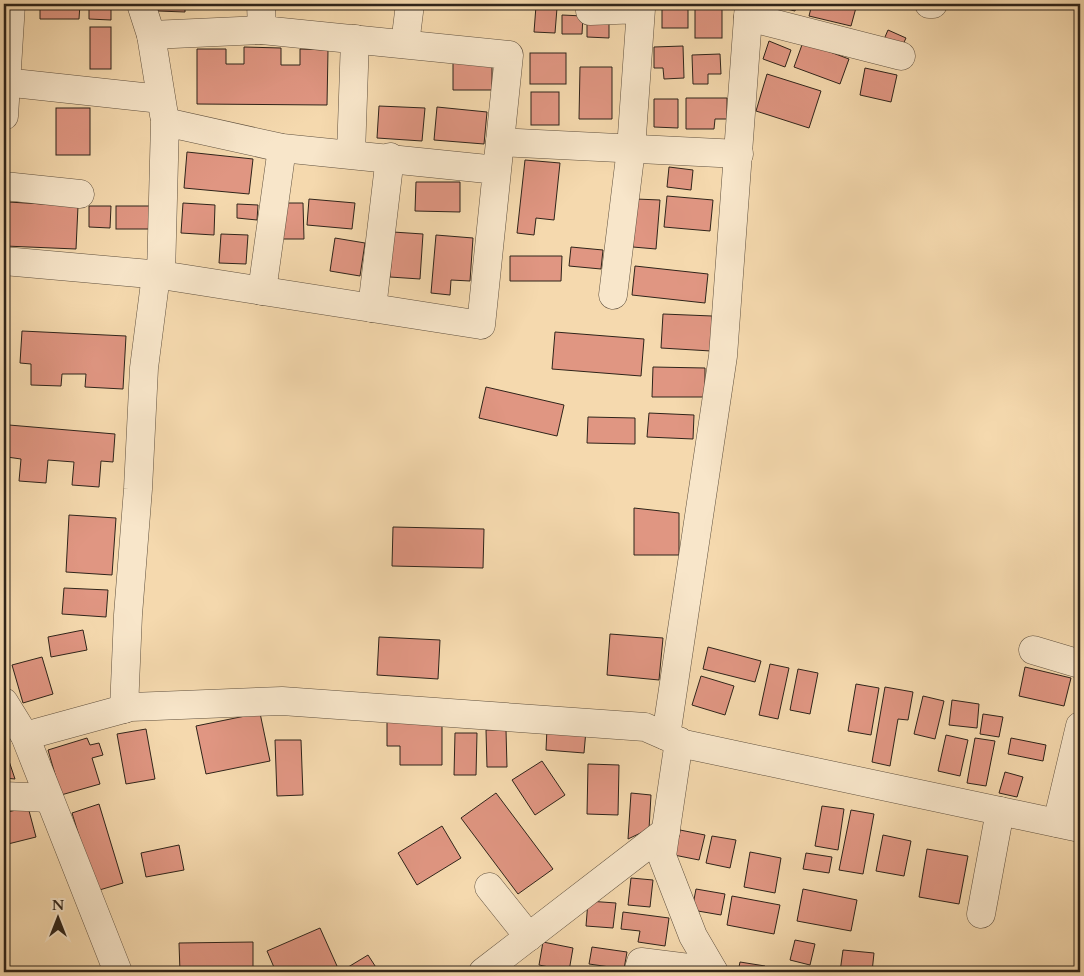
<svg xmlns="http://www.w3.org/2000/svg" width="1084" height="976" font-family="Cardo,serif">
<style>
.building{fill:#e09682;stroke:#2f241a}
.lines{fill:none;stroke-linecap:round;stroke-linejoin:round}
.minor-casing{stroke:#60513f;stroke-width:29}
.minor{stroke:#f8e6ca;stroke-width:28}
</style>
<rect width="100%" height="100%" fill="#f5d9ae"/>
<filter id="stains"><feTurbulence type="fractalNoise" baseFrequency=".004" numOctaves="4"/><feColorMatrix values="0 0 0 0 .2 0 0 0 0 .09 0 0 0 0 .02 0 0 0 .5 -.17"/></filter>
<radialGradient id="worn" r=".72"><stop offset=".6" stop-color="#630" stop-opacity="0"/><stop offset="1" stop-color="#630" stop-opacity=".3"/></radialGradient>
<!-- building -->
<g class="building">
<path d="M40,4H80L79,19H40Z"/>
<path d="M158,4H185V12L158,11Z"/>
<rect x="662" y="4" width="26" height="24"/>
<rect x="695" y="4" width="27" height="34"/>
<path d="M766,4H797L795,11Z"/>
<path d="M812,4H857L851,26L809,16Z"/>
<path d="M536,6L557,8L555,33L534,32Z"/>
<path d="M89,7L111,8V20L89,19Z"/>
<path d="M562,15L583,16L582,34H562Z"/>
<path d="M587,20L609,21V38L587,37Z"/>
<rect x="90" y="27" width="21" height="42"/>
<path d="M888,30L906,38L900,51L882,44Z"/>
<path d="M769,41L791,50L785,67L763,59Z"/>
<path d="M803,42L849,59L840,84L794,67Z"/>
<path d="M683,46L684,78L664,79L663,68H654V47Z"/>
<path d="M244,47L281,48V65H300V49L328,50L327,105L197,104V49H226V64H244Z"/>
<rect x="530" y="53" width="36" height="31"/>
<path d="M720,54L721,74H708V84H693L692,55Z"/>
<path d="M453,59L492,60V90H453Z"/>
<path d="M580,67H612V119H579Z"/>
<path d="M865,68L897,75L891,102L860,95Z"/>
<path d="M767,74L821,91L809,128L756,111Z"/>
<rect x="531" y="92" width="28" height="33"/>
<path d="M686,98H727V119H715L714,129H686Z"/>
<path d="M654,99H678V128L654,127Z"/>
<path d="M379,106L425,108L422,141L377,138Z"/>
<path d="M437,107L487,112L484,144L434,140Z"/>
<rect x="56" y="108" width="34" height="47"/>
<path d="M187,152L253,159L249,194L184,188Z"/>
<path d="M525,160L560,163L554,220L536,218L534,235L517,233Z"/>
<path d="M669,167L693,170L691,190L667,187Z"/>
<path d="M416,182H460V212L415,211Z"/>
<path d="M667,196L713,200L710,231L664,227Z"/>
<path d="M309,199L355,203L352,229L307,225Z"/>
<path d="M636,199L660,200L656,249L633,247Z"/>
<path d="M8,202L78,206L76,249L5,246Z"/>
<path d="M183,203L215,205L214,235L181,233Z"/>
<path d="M282,203H303L304,239H282Z"/>
<path d="M237,204L258,205L257,220L237,218Z"/>
<path d="M89,206H111L110,228L89,227Z"/>
<rect x="116" y="206" width="34" height="23"/>
<path d="M393,232L423,234L420,279L390,277Z"/>
<path d="M221,234L248,235L246,264L219,263Z"/>
<path d="M436,235L473,238L470,281L451,280L450,295L431,293Z"/>
<path d="M335,238L365,243L360,276L330,271Z"/>
<path d="M571,247L603,250L601,269L569,266Z"/>
<path d="M510,256H562L561,281H510Z"/>
<path d="M635,266L708,274L705,303L632,295Z"/>
<path d="M663,314L712,316L711,351L661,348Z"/>
<path d="M22,331L126,336L123,389L85,387L86,374H62L61,386L31,385V364L20,363Z"/>
<path d="M555,332L644,339L641,376L552,369Z"/>
<path d="M653,367L705,368V397H652Z"/>
<path d="M486,387L564,405L557,436L479,418Z"/>
<path d="M649,413L694,415L693,439L647,437Z"/>
<path d="M588,417L635,418V444L587,443Z"/>
<path d="M9,425L115,434L113,462L101,461L99,487L72,485L74,462L48,460L46,483L19,481L21,459L7,457Z"/>
<path d="M634,508L679,513V555H634Z"/>
<path d="M69,515L116,518L112,575L66,572Z"/>
<path d="M393,527L484,529L483,568L392,566Z"/>
<path d="M64,588L108,590L106,617L62,614Z"/>
<path d="M83,630L87,650L51,657L48,637Z"/>
<path d="M610,634L663,638L659,680L607,675Z"/>
<path d="M379,637L440,640L438,679L377,675Z"/>
<path d="M708,647L761,661L755,682L703,669Z"/>
<path d="M42,657L53,694L23,703L12,665Z"/>
<path d="M770,664L789,668L778,719L759,715Z"/>
<path d="M1025,667L1071,678L1064,706L1019,696Z"/>
<path d="M798,669L818,673L810,714L790,710Z"/>
<path d="M701,676L734,686L725,715L692,705Z"/>
<path d="M856,684L879,688L871,735L848,731Z"/>
<path d="M885,687L913,692L908,720L898,719L890,766L872,762Z"/>
<path d="M923,696L944,701L935,739L914,734Z"/>
<path d="M952,700L979,704L977,728L949,725Z"/>
<path d="M260,713L270,761L206,774L196,726Z"/>
<path d="M983,714L1003,717L999,737L980,734Z"/>
<path d="M387,720H442V765H400V746H387Z"/>
<path d="M547,728L586,730L584,753L546,750Z"/>
<path d="M146,729L155,779L126,784L117,734Z"/>
<path d="M486,730H506L507,767H487Z"/>
<path d="M455,733H477L476,775H454Z"/>
<path d="M946,735L968,740L960,776L938,771Z"/>
<path d="M87,738L90,745L99,743L103,755L92,758L100,784L61,795L48,750Z"/>
<path d="M975,738L995,741L986,786L967,783Z"/>
<path d="M1011,738L1046,745L1043,761L1008,754Z"/>
<path d="M275,740H301L303,795L277,796Z"/>
<path d="M4,746L15,779L4,778Z"/>
<path d="M542,761L565,795L535,815L512,780Z"/>
<path d="M588,764L619,765L618,815L587,814Z"/>
<path d="M1005,772L1023,777L1017,797L999,793Z"/>
<path d="M1075,792L1080,793V812L1072,810Z"/>
<path d="M496,793L553,869L518,894L461,818Z"/>
<path d="M631,793L651,795L649,829L628,839Z"/>
<path d="M99,804L123,883L96,891L72,813Z"/>
<path d="M822,806L844,809L838,850L815,846Z"/>
<path d="M28,807L36,837L4,845V813Z"/>
<path d="M851,810L874,814L863,874L839,870Z"/>
<path d="M442,826L461,858L417,885L398,853Z"/>
<path d="M680,830L705,835L699,860L674,855Z"/>
<path d="M883,835L911,841L904,876L876,871Z"/>
<path d="M712,836L736,840L730,868L706,863Z"/>
<path d="M179,845L184,870L146,877L141,853Z"/>
<path d="M927,849L968,856L959,904L919,897Z"/>
<path d="M750,852L781,858L775,893L744,887Z"/>
<path d="M806,853L832,857L829,873L803,869Z"/>
<path d="M631,878L653,880L650,907L628,905Z"/>
<path d="M696,889L725,894L721,915L692,910Z"/>
<path d="M803,889L857,900L851,931L797,921Z"/>
<path d="M732,896L780,905L774,934L727,925Z"/>
<path d="M588,901L616,903L613,928L586,926Z"/>
<path d="M623,912L669,918L665,946L638,942L640,931L621,929Z"/>
<path d="M320,928L337,966L324,972H276L267,951Z"/>
<path d="M795,940L815,944L810,965L790,960Z"/>
<path d="M253,942V972H180L179,943Z"/>
<path d="M543,942L573,948L569,971L539,965Z"/>
<path d="M592,947L627,952L624,969L589,964Z"/>
<path d="M843,950L874,953L872,972H840Z"/>
<path d="M368,955L379,972H340Z"/>
<path d="M740,962L765,966L764,972H738Z"/>
<path d="M45,969L46,972H32Z"/>
</g>
<g class="lines">
<!-- minor casing -->
<g class="minor-casing">
<g id="minor">
<path d="M141,4L151,35L164,115"/>
<path d="M261,4L262,30L509,55L481,325L161,275L165,122L282,148L497,170"/>
<path d="M929,4H933"/>
<path d="M590,11L641,9L631,149L613,295"/>
<path d="M748,17L901,56"/>
<path d="M151,35L262,30"/>
<path d="M405,44L410,4"/>
<path d="M4,82L161,99"/>
<path d="M4,116L11,4"/>
<path d="M500,142L739,154"/>
<path d="M351,154L355,39"/>
<path d="M4,186L80,194"/>
<path d="M4,261L161,275"/>
<path d="M262,291L282,148"/>
<path d="M372,308L390,157"/>
<path d="M1033,650L1080,664"/>
<path d="M4,702L25,736L118,972"/>
<path d="M124,709L128,615L138,489L144,368L156,275"/>
<path d="M25,736L131,707L282,701L645,727L684,744L1080,828"/>
<path d="M666,736L723,356L749,4"/>
<path d="M679,741L662,856L693,936L714,972"/>
<path d="M4,796L49,798"/>
<path d="M1057,823L1080,726"/>
<path d="M489,887L529,937"/>
<path d="M981,914L1000,811"/>
<path d="M483,972L666,831"/>
<path d="M638,972L641,962L713,971"/>
</g>
</g>
<!-- minor -->
<use href="#minor" class="minor"/>
</g>
<!-- margin -->
<rect width="1084" height="976" fill="none" stroke="#f5d9ae" stroke-width="20"/>
<rect x="5" y="5" width="1074" height="966" fill="none" stroke="#2f241a" stroke-width="2.5"/>
<rect x="10" y="10" width="1064" height="956" fill="none" stroke="#2f241a"/>
<!-- north arrow -->
<g transform="translate(58 918)" stroke="#f8e6ca" stroke-width="4" paint-order="stroke">
<path d="M0-4L9 19L0 12L-9 19Z" fill="#2f241a"/>
<text y="-8" font-size="14" font-weight="bold" text-anchor="middle" fill="#2f241a">N</text>
</g>
<rect width="100%" height="100%" filter="url(#stains)"/>
<rect width="100%" height="100%" fill="url(#worn)"/>
</svg>
